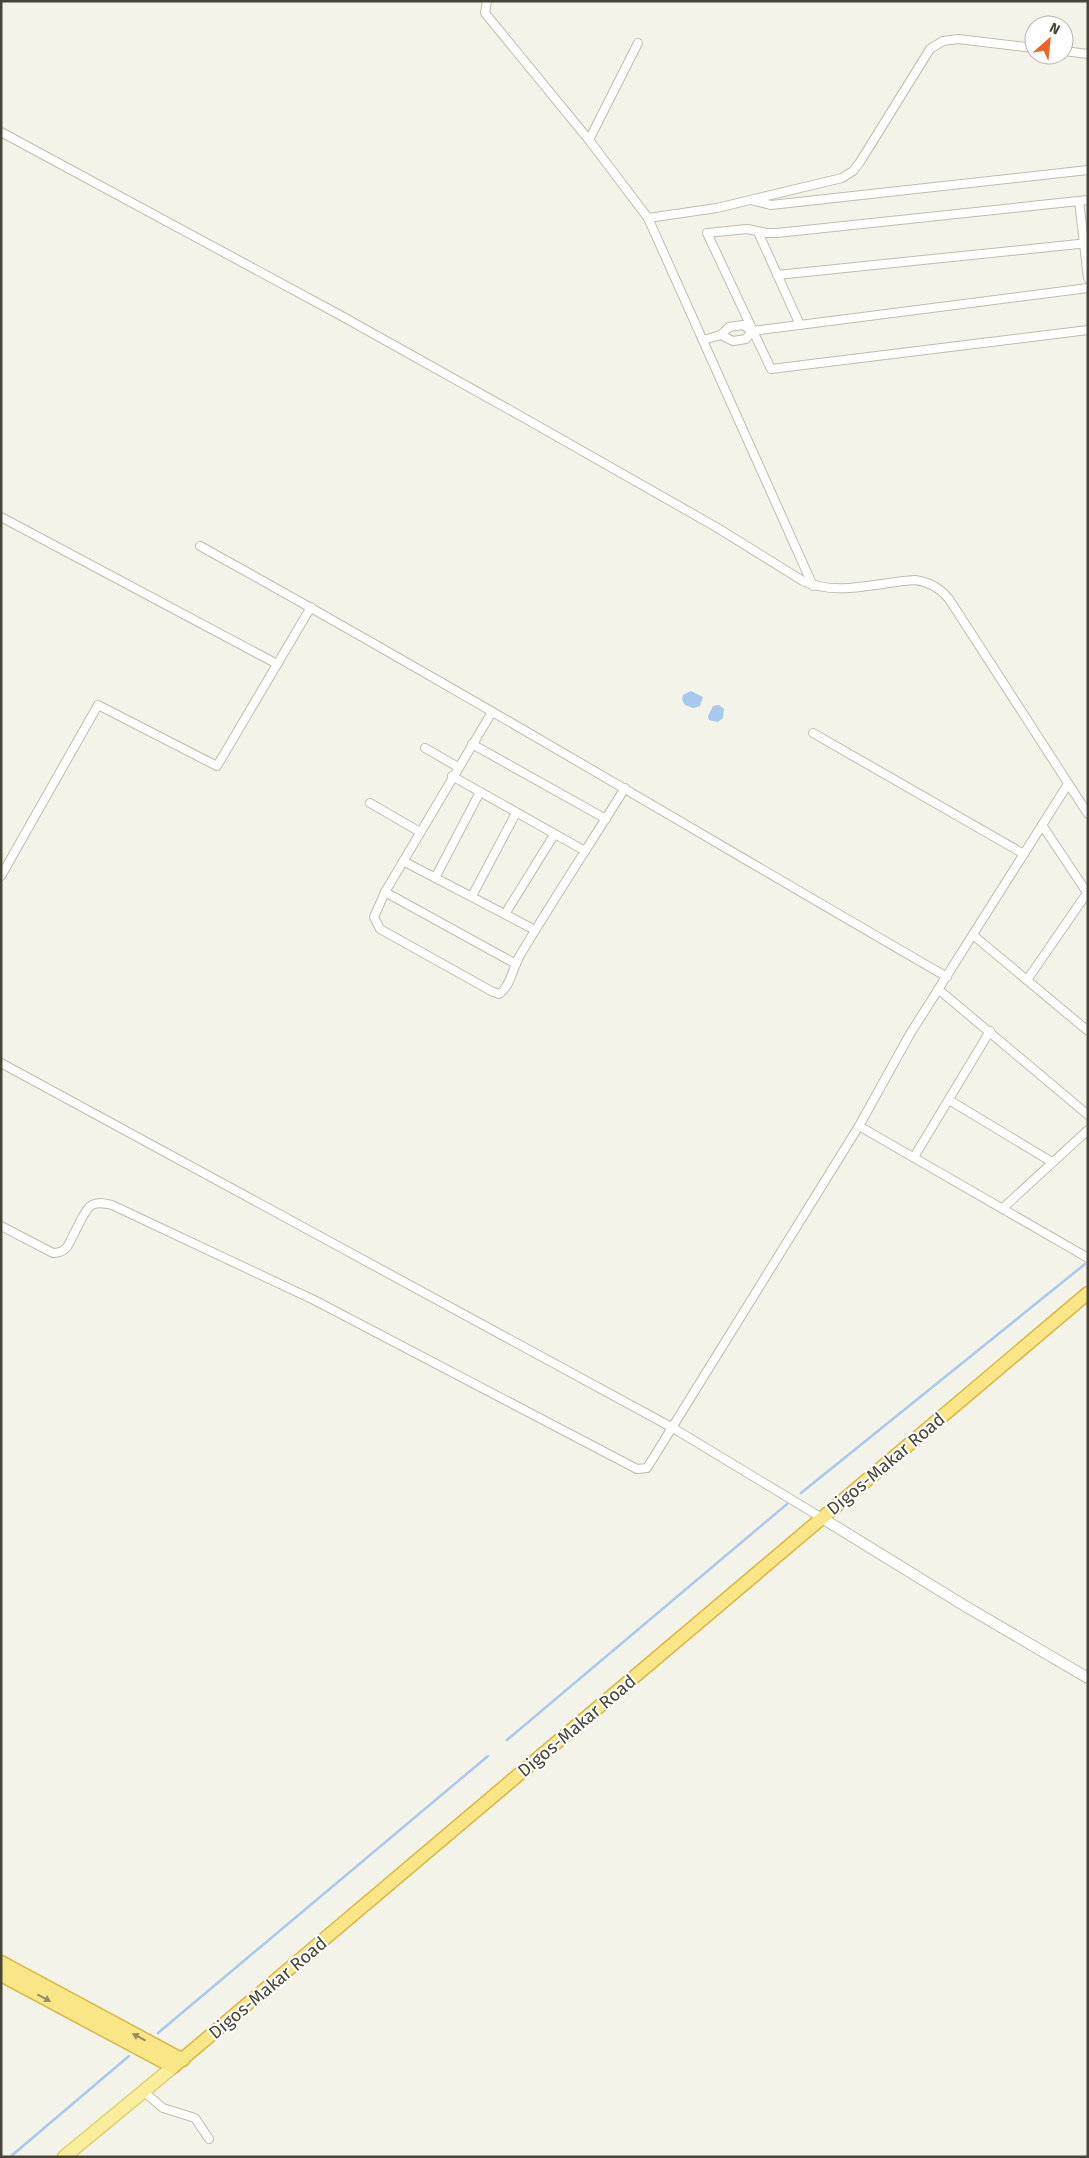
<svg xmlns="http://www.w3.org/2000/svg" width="1089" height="2158" font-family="'Fira Sans',sans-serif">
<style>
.water{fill:#a9c8ee}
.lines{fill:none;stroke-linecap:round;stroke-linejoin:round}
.stream{stroke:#a9c8ee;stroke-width:2.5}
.minor-casing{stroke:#c0bcad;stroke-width:10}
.tertiary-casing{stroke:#c0bcad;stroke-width:12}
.primary-casing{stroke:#e0cf6d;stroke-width:15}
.trunk-casing{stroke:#d8b740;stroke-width:15}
.minor{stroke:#fff;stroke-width:8}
.tertiary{stroke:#fff;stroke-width:10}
.primary{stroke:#faee9d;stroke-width:12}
.trunk{stroke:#f9e787;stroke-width:12}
.oneway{fill:#988d5c}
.labels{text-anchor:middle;stroke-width:4;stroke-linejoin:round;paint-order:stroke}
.street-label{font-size:18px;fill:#484438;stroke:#fff}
</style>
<rect width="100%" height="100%" fill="#f4f3ea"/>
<!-- water -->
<g class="water">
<path d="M691,691L703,697L700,706L693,708L685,705L682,700L683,695Z"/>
<path d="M719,705L724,709L723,718L718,722L709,720L708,716L713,706Z"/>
</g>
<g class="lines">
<!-- stream -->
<g class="stream">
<path d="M801,1493L1085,1264"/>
<path d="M507,1740L787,1504"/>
<path d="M158,2033L488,1756"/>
<path d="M10,2157L129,2056"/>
</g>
<!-- minor casing -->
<g class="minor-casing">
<g id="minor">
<path d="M487,1L485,13L589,140L648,218L813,586"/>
<path d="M1064,51L1088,54"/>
<path d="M1,132L338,314L526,419L716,527L803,581C838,597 878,582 915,580C930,582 940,588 949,599L1088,814"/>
<path d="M589,140L638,43"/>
<path d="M751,200L771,205L1088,170"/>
<path d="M1088,200L777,233H767L747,229L707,233L771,369L1088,330"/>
<path d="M1079,201L1088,278"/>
<path d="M648,218L717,208L842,178L853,171L860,162L930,49L943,41L958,39L1034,48"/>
<path d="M758,232L800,325"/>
<path d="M777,275L1088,243"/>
<path d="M721,335L733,341L746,339L752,331"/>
<path d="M703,340L721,335L729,327L743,325L752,331L1088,288"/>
<path d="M1,517L277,664"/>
<path d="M200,546C452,685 698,833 947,977"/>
<path d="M492,712L385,892L374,917L380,929L493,992L499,994C510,987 513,968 519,957C553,900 590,844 625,788"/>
<path d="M813,733L1024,854"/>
<path d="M472,744L606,819"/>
<path d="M425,748L458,767"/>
<path d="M452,776L585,851"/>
<path d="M370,803L420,832"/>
<path d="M1042,825L1088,894"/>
<path d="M403,861L535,930"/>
<path d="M1,876L98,705L217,766L311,607"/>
<path d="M435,878L480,792"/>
<path d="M385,892L516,964"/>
<path d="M472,896L516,813"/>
<path d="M505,914L554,835"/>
<path d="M973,935L1088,1031"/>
<path d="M1027,980L1087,893"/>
<path d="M938,989L1088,1115"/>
<path d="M1,1063L673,1428L822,1518"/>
<path d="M949,1100L1052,1162"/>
<path d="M859,1126L1088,1258"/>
<path d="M914,1157L990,1031"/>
<path d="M1003,1208L1088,1130"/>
<path d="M1,1226L53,1253C59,1253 63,1252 67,1247C73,1238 84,1209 92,1205C99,1201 106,1204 112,1205L314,1300L637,1469L647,1468L859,1126L910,1034L1068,784"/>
<path d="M143,2091L163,2108L195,2118L209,2139"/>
</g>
</g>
<!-- tertiary casing -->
<g class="tertiary-casing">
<path id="tertiary" d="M822,1518L965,1606L1088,1678"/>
</g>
<!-- primary casing -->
<g class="primary-casing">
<path id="primary" d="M64,2157L173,2067"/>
</g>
<!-- trunk casing -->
<g class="trunk-casing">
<g id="trunk">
<path d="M1,1962L183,2060"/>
<path d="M1,1975L173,2067L1088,1293"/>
</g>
</g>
<!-- minor -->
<use href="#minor" class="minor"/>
<!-- tertiary -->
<use href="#tertiary" class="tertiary"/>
<!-- primary -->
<use href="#primary" class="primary"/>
<!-- trunk -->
<use href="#trunk" class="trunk"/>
</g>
<!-- one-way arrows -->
<defs><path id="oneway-solid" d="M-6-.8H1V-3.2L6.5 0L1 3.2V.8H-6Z" transform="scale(1.25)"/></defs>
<g class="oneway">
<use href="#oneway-solid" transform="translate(44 1998) rotate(28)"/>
<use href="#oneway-solid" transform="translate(139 2037) rotate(-152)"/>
</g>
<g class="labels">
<!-- street labels -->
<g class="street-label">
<text transform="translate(886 1464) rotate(-40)" y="6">Digos-Makar Road</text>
<text transform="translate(577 1726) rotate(-40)" y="6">Digos-Makar Road</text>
<text transform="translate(268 1988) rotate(-40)" y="6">Digos-Makar Road</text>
</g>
</g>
<!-- border -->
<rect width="1089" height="2158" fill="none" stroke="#484438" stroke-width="5"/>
<!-- north arrow -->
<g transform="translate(1049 40) rotate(27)"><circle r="24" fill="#ffffff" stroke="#b6b4af"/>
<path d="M0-4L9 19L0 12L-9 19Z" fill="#f26224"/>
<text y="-8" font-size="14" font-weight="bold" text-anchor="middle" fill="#484438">N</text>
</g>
</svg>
